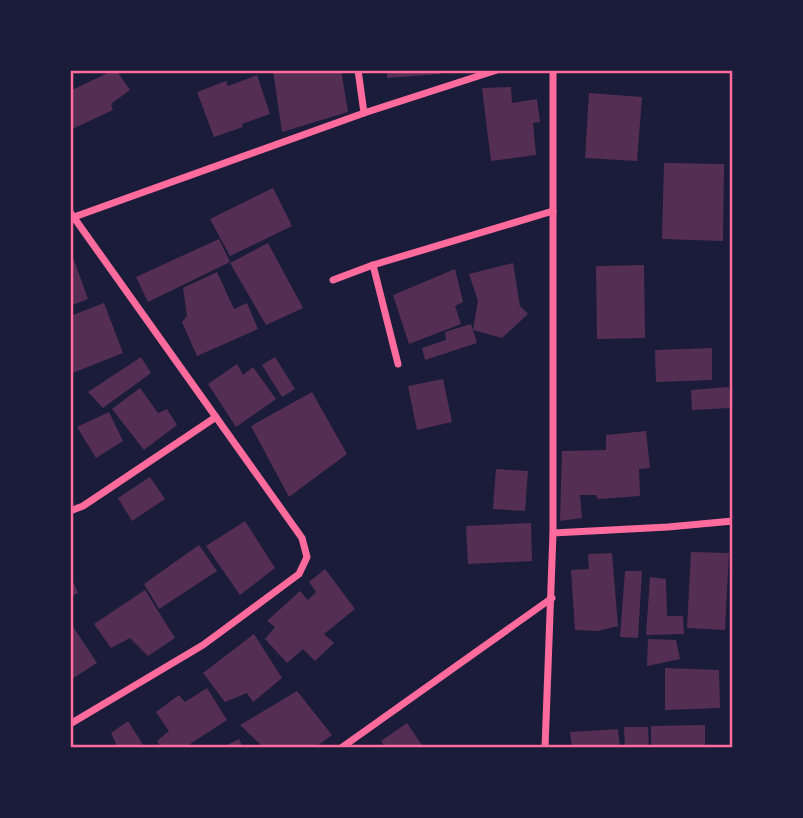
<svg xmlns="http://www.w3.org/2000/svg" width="803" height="818" font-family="Karla,sans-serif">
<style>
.building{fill:#542f53}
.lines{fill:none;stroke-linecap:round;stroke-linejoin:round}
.minor{stroke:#ff6b9d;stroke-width:7}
.neatline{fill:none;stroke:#ff6b9d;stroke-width:2.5}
</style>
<rect width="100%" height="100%" fill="#1b1b3a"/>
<!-- building -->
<g class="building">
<path d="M114,70H116L130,90L111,104L113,110L70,130V91Z"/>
<path d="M273,70H341L348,112L282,132Z"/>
<path d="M387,70H439L440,74L387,78Z"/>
<path d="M257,75L270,114L242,124L243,127L214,137L197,92L226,81L228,86Z"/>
<path d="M511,87L512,103L537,99L540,122L533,123L536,155L491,161L482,88Z"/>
<path d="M589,93L642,97L637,161L585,158Z"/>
<path d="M664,163L724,164L723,241L662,239Z"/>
<path d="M273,188L292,226L230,256L210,219Z"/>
<path d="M219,239L230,262L148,302L136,277Z"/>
<path d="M268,243L303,308L266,325L230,263Z"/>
<path d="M70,249L88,299L70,306Z"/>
<path d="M513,263L520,306L528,314L502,338L473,330L478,301L469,274Z"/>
<path d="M644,265L645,338L597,339L596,266Z"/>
<path d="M455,269L463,302L455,306L461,324L409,344L393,295Z"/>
<path d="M217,272L234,309L247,303L258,329L197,356L182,322L187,316L183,288Z"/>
<path d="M104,303L123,353L70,374V316Z"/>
<path d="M471,324L477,343L425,360L422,348L446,340L445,332Z"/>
<path d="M712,348V380L656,382L655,350Z"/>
<path d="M141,357L151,373L103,408L88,392Z"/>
<path d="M275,357L295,389L282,397L262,365Z"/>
<path d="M237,364L243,375L253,367L276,399L236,427L208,384Z"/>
<path d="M443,379L452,422L417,430L408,386Z"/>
<path d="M729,387L730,408L692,410L691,390Z"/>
<path d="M140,388L158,413L167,409L177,425L144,450L112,409Z"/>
<path d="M312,392L347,454L289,497L251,426Z"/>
<path d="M109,412L123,441L96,458L77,427Z"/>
<path d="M646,431L650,468L639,469L640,496L598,499L596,495H580L582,518L560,521L562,451L606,450V435Z"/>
<path d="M496,469L528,471L525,511L493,509Z"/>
<path d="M150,477L165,499L132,521L118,498Z"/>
<path d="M245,521L275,568L240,595L206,546Z"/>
<path d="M531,523L532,561L468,564L466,526Z"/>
<path d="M199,545L217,571L159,609L144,584Z"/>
<path d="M691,552L729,553L725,630L687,628Z"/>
<path d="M612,553L618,626L598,631L575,630L571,570L589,569L588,554Z"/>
<path d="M325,569L355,609L324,634L334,643L315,661L303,649L287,663L265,639L275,627L267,621L300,591L308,600L316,592L309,582Z"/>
<path d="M625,571H642L638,638L620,637Z"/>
<path d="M70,575L78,593L70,597Z"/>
<path d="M650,577L666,579L667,616H683L684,634L646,635Z"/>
<path d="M145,590L175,638L148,656L130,638L111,648L94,624Z"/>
<path d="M70,622L97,663L70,680Z"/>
<path d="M254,634L282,678L253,702L247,693L225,702L203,673Z"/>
<path d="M648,639L676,640L680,659L647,666Z"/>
<path d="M665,668L719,670L720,708L665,710Z"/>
<path d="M207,688L227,720L184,748H161L157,741L169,731L156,712L179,695L185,702Z"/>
<path d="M297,691L332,735L314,748H264L240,725Z"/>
<path d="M128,721L145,748H110L116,744L111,733Z"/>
<path d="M407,723L424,748H386L381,741Z"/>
<path d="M705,725V748H651V726Z"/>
<path d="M624,727H648L649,748H625Z"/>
<path d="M618,729L620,748H572L570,732Z"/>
<path d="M239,739L243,748H221Z"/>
</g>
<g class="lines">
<!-- minor -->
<g class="minor">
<path d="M358,70L364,113"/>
<path d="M70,212L302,538L307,557L299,574L203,645L70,724"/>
<path d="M74,217L364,113L497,70"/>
<path d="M373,265L398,364"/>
<path d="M333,280L373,265L553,211"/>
<path d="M70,511L83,506L216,417"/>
<path d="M553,533L668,527L733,521"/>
<path d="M341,748L552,598"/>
<path d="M545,748L553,533V70"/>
</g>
</g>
<!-- border -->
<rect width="803" height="818" fill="none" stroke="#1b1b3a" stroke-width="144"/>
<rect x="72" y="72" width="659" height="674" class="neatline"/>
</svg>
